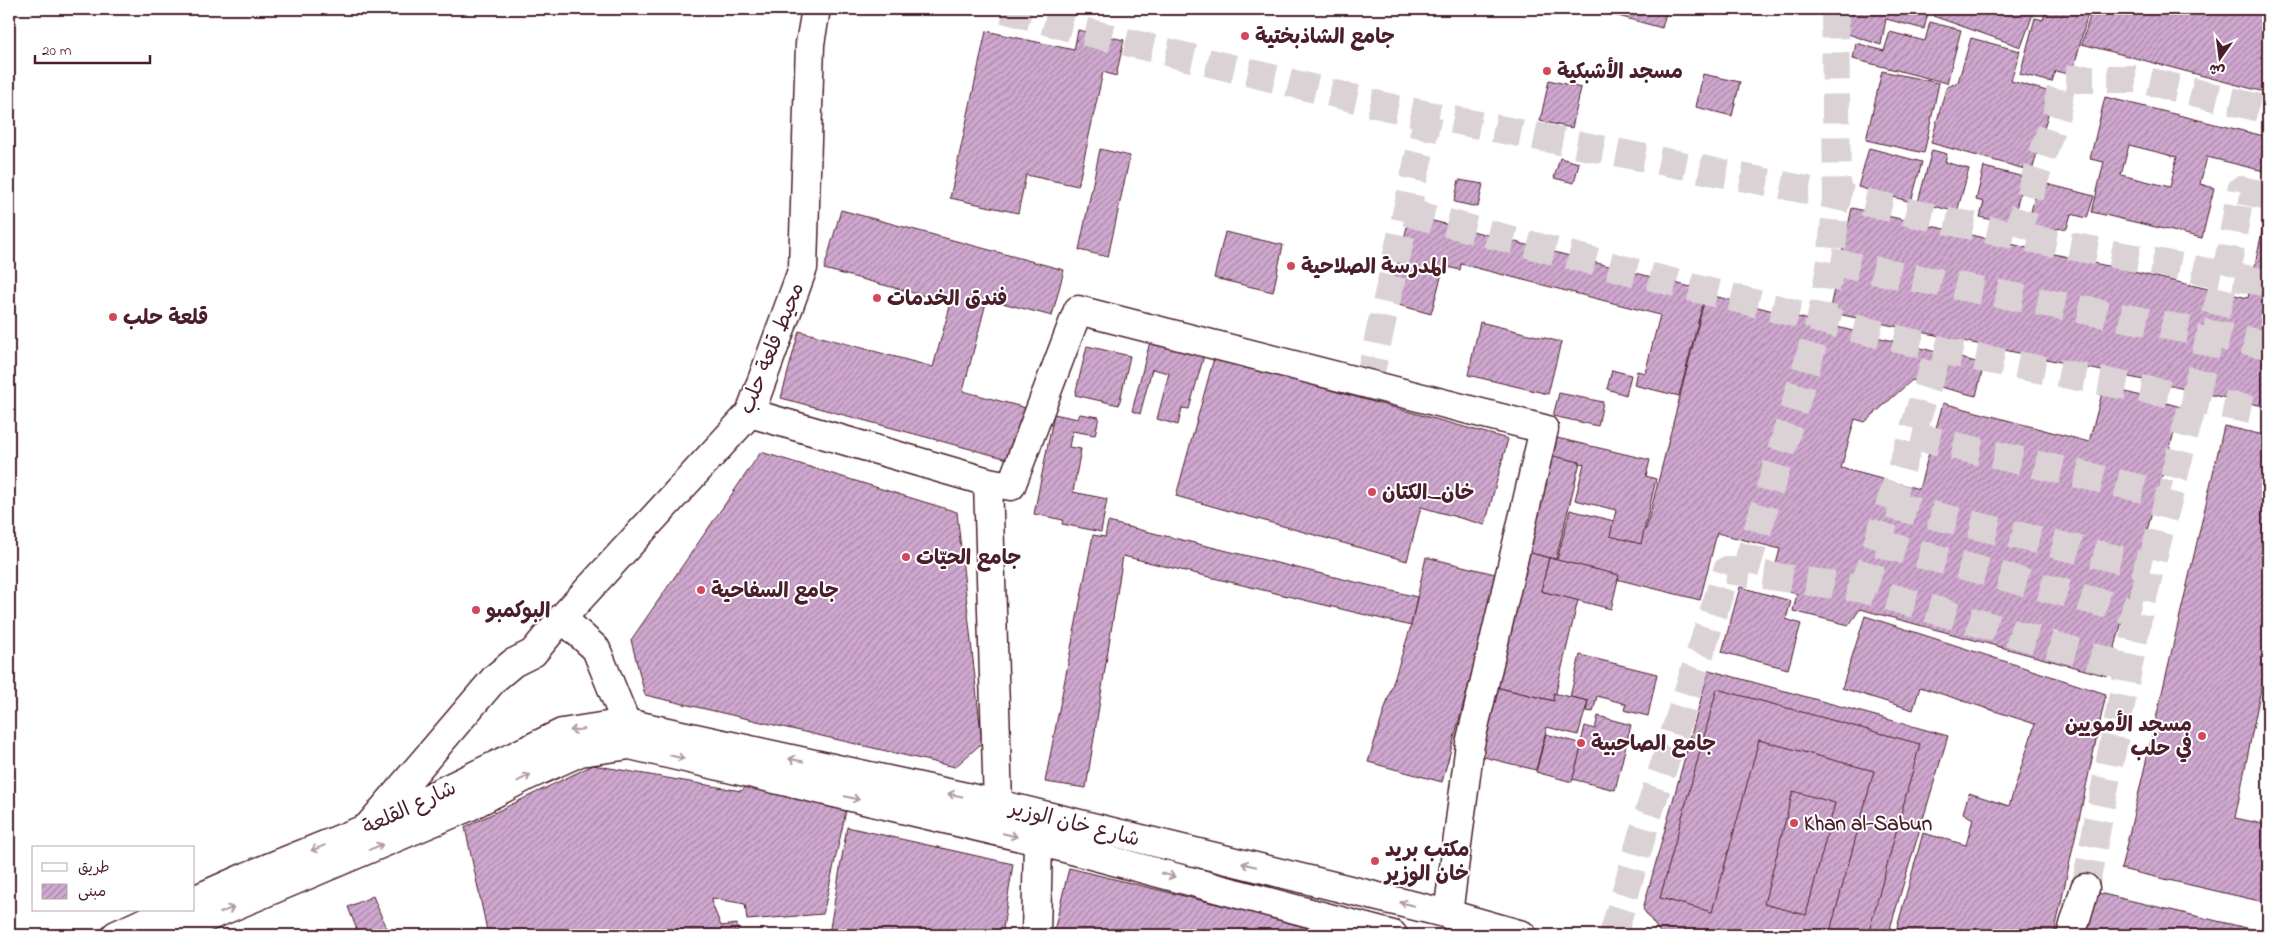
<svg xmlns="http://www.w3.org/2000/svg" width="2277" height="944" font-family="'Indie Flower','Playpen Sans Arabic',sans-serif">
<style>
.building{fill:url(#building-hatch);stroke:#4a1f2b;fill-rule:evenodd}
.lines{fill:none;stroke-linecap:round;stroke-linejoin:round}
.street-tunnel{stroke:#dbd2d5;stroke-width:28;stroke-dasharray:28 14;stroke-linecap:butt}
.street-casing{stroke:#4a1f2b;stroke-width:31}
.secondary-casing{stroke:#4a1f2b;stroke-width:31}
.street{stroke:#fff;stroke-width:28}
.secondary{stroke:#fff;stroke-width:28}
.oneway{stroke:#ae9aa0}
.poi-dot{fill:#d1495b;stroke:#fff;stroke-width:2}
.labels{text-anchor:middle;stroke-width:4;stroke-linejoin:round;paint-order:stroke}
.poi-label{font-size:21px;font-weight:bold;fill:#4a1f2b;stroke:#fff;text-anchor:start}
.street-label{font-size:21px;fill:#4a1f2b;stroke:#fff}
</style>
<defs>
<pattern id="building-hatch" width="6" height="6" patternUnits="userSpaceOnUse" patternTransform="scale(1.25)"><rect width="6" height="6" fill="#cfa8cf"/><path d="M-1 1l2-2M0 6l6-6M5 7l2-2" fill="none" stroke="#aa88a8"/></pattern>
</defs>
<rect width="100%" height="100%" fill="#fff"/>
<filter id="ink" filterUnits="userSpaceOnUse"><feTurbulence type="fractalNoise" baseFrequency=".02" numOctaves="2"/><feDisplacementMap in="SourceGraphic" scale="10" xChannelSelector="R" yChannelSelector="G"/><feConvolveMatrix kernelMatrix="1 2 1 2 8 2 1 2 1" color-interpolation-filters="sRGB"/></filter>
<g filter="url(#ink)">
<!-- building -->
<g class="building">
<path d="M1612,9H1667L1662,28L1611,14Z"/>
<path d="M1842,9H1929L1924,29L1886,19L1881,45L1842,32Z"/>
<path d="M1935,9H2027L2034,11L2021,47L1933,16Z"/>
<path d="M2046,9H2089L2072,75L2055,71L2052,82L2020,74L2035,18L2043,20Z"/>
<path d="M2092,9H2268V93L2082,44Z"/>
<path d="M1930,22L1961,30L1947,83L1853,59L1856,43L1884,51L1890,32L1925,41Z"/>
<path d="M1078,30L1124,40L1116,76L1103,72L1078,186L1026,175L1018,213L950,198L986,31L1074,50Z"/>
<path d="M1971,38L2020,51L2011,81L2054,93L2032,171L1931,143L1946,88L1958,82Z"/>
<path d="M1882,71L1939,83L1924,153L1866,140Z"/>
<path d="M1703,74L1740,82L1732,116L1696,107Z"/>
<path d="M1549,80L1581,88L1572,128L1540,121Z"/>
<path d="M2105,97L2268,137V172L2207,157L2200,184L2214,188L2202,238L2092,212L2104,162L2090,159ZM2129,145L2177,157L2170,187L2121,175Z"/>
<path d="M1869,148L1922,162L1911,202L1858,187Z"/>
<path d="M1100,149L1130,156L1108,257L1079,250Z"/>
<path d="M1932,150L1947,154L1945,162L1969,169L1957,212L1918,202Z"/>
<path d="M1560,158L1579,163L1574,183L1554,178Z"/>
<path d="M1984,167L2024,177L2012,225L1980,217L1984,202L1976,200Z"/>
<path d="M1459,180L1483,184L1478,207L1454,202Z"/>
<path d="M2039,182L2094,196L2087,218L2071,214L2067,228L2055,229L2050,235L2026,230Z"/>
<path d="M2268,203V407L1829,312L1852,208L2248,298Z"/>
<path d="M841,210L1064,270L1052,316L987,299L963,391L1026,408L1011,460L781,398L799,331L933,367L951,303L824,269Z"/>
<path d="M1410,215L1706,291L1679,396L1634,385L1637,371L1645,373L1660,315L1461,264L1460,270L1444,266L1431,314L1388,302Z"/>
<path d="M1225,232L1283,245L1273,292L1214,278Z"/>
<path d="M1706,294L1984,364L1976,396L1912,380L1865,422L1855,419L1841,468L1919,489L1943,403L2089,442L2104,386L2181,407L2107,676L1860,609L1849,625L1793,611L1797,594L1770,587L1780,549L1717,533L1700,600L1556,564L1570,510L1646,529Z"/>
<path d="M1480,322L1561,342L1548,394L1468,375Z"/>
<path d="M1152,334L1206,348L1189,409L1182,408L1178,425L1157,419L1169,373L1152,369L1140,414L1132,411Z"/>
<path d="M1087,346L1130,356L1119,405L1075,395Z"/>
<path d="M1214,358L1508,439L1485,525L1421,507L1407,561L1176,496Z"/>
<path d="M1612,370L1631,375L1626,395L1607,389Z"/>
<path d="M1559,393L1603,402L1598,426L1553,416Z"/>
<path d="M1054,414L1078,419L1080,414L1099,417L1095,435L1072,431L1069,447L1081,449L1073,492L1107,499L1101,532L1062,524L1063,520L1034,514Z"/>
<path d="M2224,426L2268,436V654L2235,818L2268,825V903L2121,869Z"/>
<path d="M1557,438L1650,460L1646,476L1656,479L1641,544L1610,536L1616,510L1575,500L1584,464L1553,457Z"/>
<path d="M761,452L957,512L982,743L955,767L645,695L631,640Z"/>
<path d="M1540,453L1580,462L1556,559L1517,550Z"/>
<path d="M1108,522L1417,597L1411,626L1123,556L1086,788L1045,782L1093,535L1105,537Z"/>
<path d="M1524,551L1549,558L1541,591L1578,600L1554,701L1491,686Z"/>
<path d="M1426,557L1499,575L1442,782L1368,762L1411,626Z"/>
<path d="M1549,558L1619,575L1611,609L1541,591Z"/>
<path d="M1740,587L1791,601L1786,619L1801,624L1788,669L1722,652Z"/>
<path d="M1865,616L2106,694L2054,935H1895L1923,833L1966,845L1973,819L1963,813L1969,793L2009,806L2035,724L1920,687L1913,710L1842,688Z"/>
<path d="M1580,655L1657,674L1648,716L1624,710L1626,704L1597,696L1593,712L1586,711L1588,701L1570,697Z"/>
<path d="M1709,670L1948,736L1888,935H1662L1643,909Z"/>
<path d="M1491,686L1554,701L1553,693L1588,701L1578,735L1547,727L1536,770L1472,754Z"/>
<path d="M1717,689L1920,744L1868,935H1829L1874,771L1759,740L1712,912L1660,898Z"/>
<path d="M1598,716L1631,725L1615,790L1572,779L1585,726L1595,729Z"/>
<path d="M1546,734L1582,744L1572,782L1536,772Z"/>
<path d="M593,765L741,791L753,782L823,799L846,811L823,914L747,920L745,904L712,898L713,906L721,926L737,924V935H488L465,827Z"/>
<path d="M1793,791L1835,803L1806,915L1764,904Z"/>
<path d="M847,827L1013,864L1002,935L966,932L965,935L829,934Z"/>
<path d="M1069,868L1343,935H1053Z"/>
<path d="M2086,890L2268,933V935H2076Z"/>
<path d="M373,896L389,935H359L348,907Z"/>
<path d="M427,930L428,935H407L406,932Z"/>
</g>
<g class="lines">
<!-- street-tunnel -->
<g class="street-tunnel">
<path d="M1004,9L1078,30L1388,107L1837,196L2016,236L2268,283"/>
<path d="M1406,212L1706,291L1954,353L2268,413"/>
<path d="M2016,236L2057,111L2062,79H2139L2268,110"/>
<path d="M1831,262L2268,345"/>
<path d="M1368,385L1428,115"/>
<path d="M1912,436L2170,495"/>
<path d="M1889,505L2151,567"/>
<path d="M1878,543L2139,613"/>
<path d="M1745,572L1821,318L1831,262L1837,196L1835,9"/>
<path d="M1863,589L1939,349"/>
<path d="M2085,888L2139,613L2226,274L2241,190L2268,196"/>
<path d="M1613,935L1648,815L1727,570L1863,589L2128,667"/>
</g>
<!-- street casing -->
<g class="street-casing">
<g id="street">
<path d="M750,413L988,482L1011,486L1078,310L1544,429L1470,744L1448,914"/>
<path d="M988,482L998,804"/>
<path d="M562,618L750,413L803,268L810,44L816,9"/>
<path d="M367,828L495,678L513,663L533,653L562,618L596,649L626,723"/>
<path d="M1036,935L1038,841"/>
<path d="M2071,935L2085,888"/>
</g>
</g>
<!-- secondary casing -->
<g class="secondary-casing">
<g id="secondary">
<path d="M194,900L248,876L367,828L562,733L626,723L998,804L1448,914L1522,935"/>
<path d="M116,935L171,910"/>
<path d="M165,935L468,807L525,777L580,752L630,745L1038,841L1393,935"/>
</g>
</g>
<!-- street -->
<use href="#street" class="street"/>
<!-- secondary -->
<use href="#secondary" class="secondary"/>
</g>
<!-- one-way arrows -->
<defs><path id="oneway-shaft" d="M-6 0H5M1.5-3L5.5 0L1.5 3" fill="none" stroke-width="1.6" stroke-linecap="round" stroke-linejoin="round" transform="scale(1.25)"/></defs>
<g class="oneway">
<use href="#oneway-shaft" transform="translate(577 730) rotate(172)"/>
<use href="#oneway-shaft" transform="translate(677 757) rotate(14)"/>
<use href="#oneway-shaft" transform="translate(796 760) rotate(-168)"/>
<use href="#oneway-shaft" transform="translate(524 778) rotate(-27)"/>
<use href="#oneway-shaft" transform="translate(955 795) rotate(-168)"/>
<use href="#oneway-shaft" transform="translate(852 798) rotate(13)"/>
<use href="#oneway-shaft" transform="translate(1010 835) rotate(13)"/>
<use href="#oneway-shaft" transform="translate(376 847) rotate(-23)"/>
<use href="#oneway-shaft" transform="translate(318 848) rotate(158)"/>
<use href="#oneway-shaft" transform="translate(1249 865) rotate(-166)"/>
<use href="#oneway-shaft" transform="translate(1168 875) rotate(15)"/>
<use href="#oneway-shaft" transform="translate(1407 904) rotate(-166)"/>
<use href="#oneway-shaft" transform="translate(227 910) rotate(-22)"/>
</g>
</g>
<!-- markers -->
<g class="poi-dot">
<circle cx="1245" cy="36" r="5"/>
<circle cx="1547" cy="71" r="5"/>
<circle cx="1291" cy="266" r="5"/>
<circle cx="877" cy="298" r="5"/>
<circle cx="113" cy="317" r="5"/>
<circle cx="1372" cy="492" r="5"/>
<circle cx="906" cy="557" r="5"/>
<circle cx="701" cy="590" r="5"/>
<circle cx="476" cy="610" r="5"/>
<circle cx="2202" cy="736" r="5"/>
<circle cx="1581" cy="743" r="5"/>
<circle cx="1794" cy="823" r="5"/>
<circle cx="1375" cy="861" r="5"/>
</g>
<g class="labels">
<!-- poi labels -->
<g class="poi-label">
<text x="1255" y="43">جامع الشاذبختية</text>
<text x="1557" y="78">مسجد الأشبكية</text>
<text x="1301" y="273">المدرسة الصلاحية</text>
<text x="887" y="305">فندق الخدمات</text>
<text x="123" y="324">قلعة حلب</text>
<text x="1382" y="499">خان_الكتان</text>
<text x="916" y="564">جامع الحيّات</text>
<text x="711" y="597">جامع السفاحية</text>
<text x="486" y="617">البوكمبو</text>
<text x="2192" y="731" text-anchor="end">مسجد الأمويين<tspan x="2192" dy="24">في حلب</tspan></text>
<text x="1591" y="750">جامع الصاحبية</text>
<text x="1804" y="830">Khan al-Sabun</text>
<text x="1385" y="856">مكتب بريد<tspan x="1385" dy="24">خان الوزير</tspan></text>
</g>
<!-- street labels -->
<g class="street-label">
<text transform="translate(771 348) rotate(-68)" y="7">محيط قلعة حلب</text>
<text transform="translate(409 807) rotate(-25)" y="7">شارع القلعة</text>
<text transform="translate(1075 823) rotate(14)" y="7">شارع خان الوزير</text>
</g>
</g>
<!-- margin -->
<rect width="2277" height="944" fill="none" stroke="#fff" stroke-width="30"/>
<rect x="15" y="15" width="2247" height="914" fill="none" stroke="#4a1f2b" stroke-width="2" filter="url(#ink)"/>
<!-- legend -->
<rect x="32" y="846" width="162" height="65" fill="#ffffff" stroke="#b7a5aa"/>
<rect x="42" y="863" width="25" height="8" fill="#ffffff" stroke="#b7a5aa"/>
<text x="78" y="872" font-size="15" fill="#4a1f2b">طريق</text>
<rect x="42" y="884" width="25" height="15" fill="url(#building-hatch)" stroke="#b7a5aa"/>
<text x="78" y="896" font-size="15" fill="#4a1f2b">مبنى</text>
<!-- north arrow -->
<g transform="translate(2220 58) rotate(194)" stroke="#ffffff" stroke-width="4" paint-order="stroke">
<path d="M0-4L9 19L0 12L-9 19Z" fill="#4a1f2b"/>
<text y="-8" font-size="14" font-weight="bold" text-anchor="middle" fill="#4a1f2b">ش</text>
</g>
<!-- scale -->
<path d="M35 55v8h115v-8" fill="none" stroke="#4a1f2b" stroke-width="2.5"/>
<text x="42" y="55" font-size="15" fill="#4a1f2b" stroke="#ffffff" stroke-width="4" paint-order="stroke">20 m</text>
</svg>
